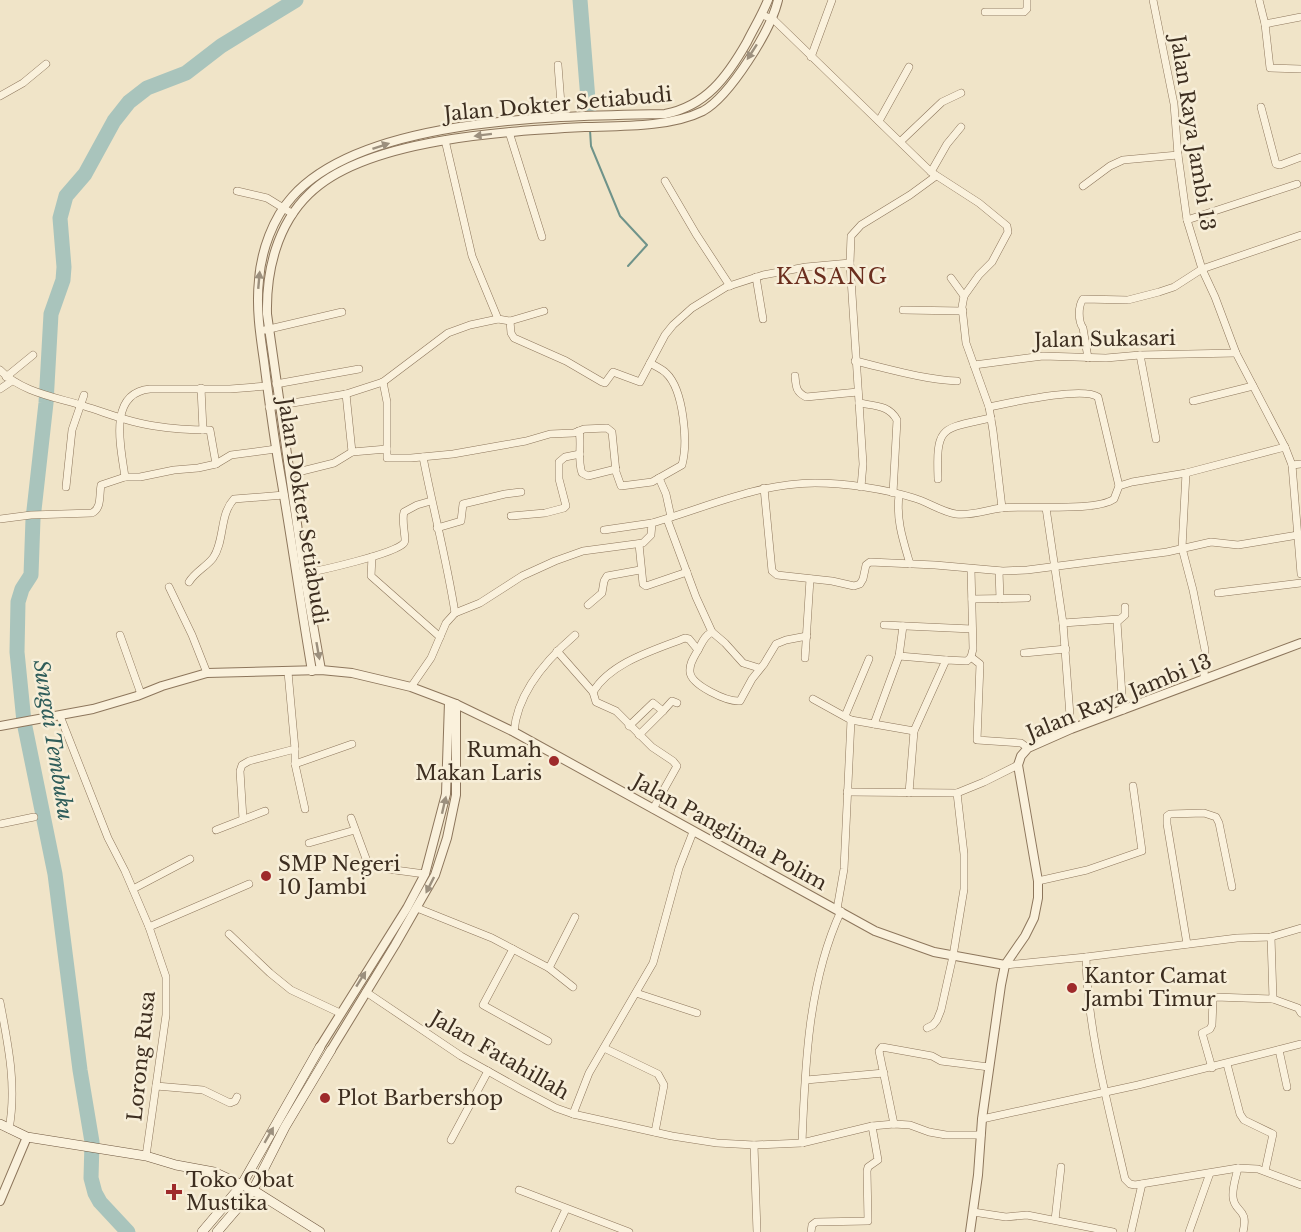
<svg xmlns="http://www.w3.org/2000/svg" width="1301" height="1232" font-family="'Libre Baskerville',serif">
<style>
.lines{fill:none;stroke-linecap:round;stroke-linejoin:round}
.stream{stroke:#6f938a;stroke-width:2}
.river{stroke:#a9c4bc;stroke-width:15}
.minor-casing{stroke:#8d765c;stroke-width:8}
.tertiary-casing{stroke:#8d765c;stroke-width:10}
.secondary-casing{stroke:#6f573f;stroke-width:10}
.minor{stroke:#faf1dc;stroke-width:7}
.tertiary{stroke:#faf1dc;stroke-width:8}
.secondary{stroke:#faf1dc;stroke-width:9}
.oneway{fill:#9c907e}
.poi-dot{fill:#9e2a2b;stroke:#f7eed8;stroke-width:2}
.labels{text-anchor:middle;stroke-width:5;stroke-linejoin:round;paint-order:stroke}
.street-label{font-size:20px;fill:#3d2e20;stroke:#f7eed8}
.poi-label{font-size:20px;fill:#3d2e20;stroke:#f7eed8;text-anchor:start}
.water-label{font-size:21px;font-style:italic;fill:#2f5d5a;stroke:#f7eed8}
.quarter-label{font-size:22px;letter-spacing:1.5px;fill:#6b2e1e;stroke:#f7eed8}
</style>
<rect width="100%" height="100%" fill="#f0e4c8"/>
<g class="lines">
<!-- stream -->
<path class="stream" d="M590,130L591,146L620,216L647,245L628,266"/>
<!-- river -->
<g class="river">
<path d="M580,0L589,112"/>
<path d="M128,1232L100,1202L95,1193L91,1178L92,1142L80,1070L55,874L24,722L17,652L18,602L22,589L31,575L33,519L46,403L51,314L63,280L64,267L60,218L66,196L85,174L114,121L129,102L147,88L186,73L221,46L296,0"/>
</g>
<!-- minor casing -->
<g class="minor-casing">
<g id="minor">
<path d="M1153,0L1174,104L1178,155L1187,220L1202,269L1215,297L1236,353L1285,447L1292,465L1301,574"/>
<path d="M1259,0L1265,24L1270,68L1301,69"/>
<path d="M985,12H1024L1027,9V0"/>
<path d="M762,15L773,19L931,172L979,203L1007,226L1008,232L992,262L979,275L964,296L962,307L966,343L989,407L993,431L1002,508"/>
<path d="M1265,24L1301,17"/>
<path d="M811,57L832,0"/>
<path d="M558,65L562,117"/>
<path d="M0,96L23,83L46,64"/>
<path d="M1261,107L1276,164L1280,165L1301,157"/>
<path d="M879,121L909,67"/>
<path d="M509,132L542,237"/>
<path d="M445,140L472,256L498,319L510,321L511,333L514,338L566,361L602,382L605,383L613,372L640,382L665,335L673,325L692,308L726,287L763,275L806,267L850,263"/>
<path d="M901,141L942,102L961,93"/>
<path d="M931,172L947,144L961,127"/>
<path d="M665,181L696,234L730,286"/>
<path d="M1083,186L1110,166L1123,160L1178,155"/>
<path d="M237,191L267,198L293,214"/>
<path d="M1187,220L1297,184"/>
<path d="M756,277L763,319"/>
<path d="M951,278L964,296"/>
<path d="M903,310L963,311"/>
<path d="M510,321L544,311"/>
<path d="M265,330L342,312"/>
<path d="M1140,355L1156,439"/>
<path d="M1088,358L1083,328C1078,321 1078,306 1083,299L1128,300L1159,292L1174,287L1202,269L1301,235"/>
<path d="M855,361C890,369 921,379 957,381"/>
<path d="M974,365L1043,356L1106,358L1140,355L1236,353"/>
<path d="M0,370C21,392 55,397 84,406C107,413 130,423 155,426C173,429 191,430 210,430L216,464"/>
<path d="M795,376C796,387 796,392 806,397L858,392"/>
<path d="M6,377L33,355"/>
<path d="M383,382L387,402V449"/>
<path d="M276,384L359,369"/>
<path d="M201,388L203,430"/>
<path d="M0,389L12,381"/>
<path d="M346,394L352,452L387,449V458H411L453,454L526,441L550,434L574,433L584,429L607,428L612,432L616,472L621,486L652,482L682,465C688,443 684,390 666,373C662,369 655,366 650,363"/>
<path d="M1193,401L1253,386"/>
<path d="M859,403C875,406 889,405 897,420L893,493"/>
<path d="M269,407L346,394L383,382L448,333L470,325L498,319"/>
<path d="M579,431C582,445 577,460 582,473L588,476L616,469"/>
<path d="M423,457C433,509 447,561 455,613"/>
<path d="M1292,465L1301,464"/>
<path d="M1186,473L1182,548L1193,590L1205,650L1204,679"/>
<path d="M290,474L334,463L352,452"/>
<path d="M125,477C121,448 107,393 150,389H230L267,386"/>
<path d="M659,478L666,494L671,517"/>
<path d="M938,479C936,425 941,429 991,418"/>
<path d="M1119,486L1132,482L1186,473L1285,447"/>
<path d="M66,487L72,430L84,395"/>
<path d="M861,487L863,464L850,263L851,236L861,225L910,195L936,176"/>
<path d="M764,488L772,571L777,575L832,581L854,586L860,584L863,579L866,565L870,562L935,565L1003,571L1027,570L1167,552L1211,542L1238,545L1298,535"/>
<path d="M899,495C896,520 903,540 910,564"/>
<path d="M1046,508L1063,623L1071,729"/>
<path d="M511,516L545,513L564,508L566,506L559,479V462L565,457L580,454"/>
<path d="M0,519L31,515L92,513C102,508 99,495 101,485L125,477H140L174,470L198,468L216,464L231,455L276,449"/>
<path d="M667,519L696,597L712,632L725,643L743,663L759,668"/>
<path d="M437,528L461,521L463,504L505,494L521,492"/>
<path d="M604,530L652,523"/>
<path d="M639,544L643,584L646,586L687,572"/>
<path d="M372,557L371,576L440,637"/>
<path d="M999,571L1000,599"/>
<path d="M301,574C318,571 395,554 404,543C407,540 401,521 404,512L417,505L431,501"/>
<path d="M189,582C195,572 206,567 213,558C225,541 219,515 234,499L284,495"/>
<path d="M169,587L192,635L207,673"/>
<path d="M1218,593L1301,583"/>
<path d="M972,599L1027,598"/>
<path d="M588,605L602,593L604,581L607,576L640,570"/>
<path d="M1063,623L1119,619"/>
<path d="M884,625L972,629"/>
<path d="M712,632C704,636 702,643 698,650C694,657 689,664 690,672C691,685 727,702 740,701L752,679L764,664L776,644L786,640L807,636"/>
<path d="M120,635L141,694"/>
<path d="M557,651L593,692"/>
<path d="M1024,653L1066,649"/>
<path d="M899,656L946,660"/>
<path d="M971,657L980,664L977,740L1021,743L1028,748"/>
<path d="M805,658L810,579"/>
<path d="M411,687L431,658L446,623L455,613L480,603L522,576L555,561L583,551L643,543L651,535L652,523C708,507 754,484 815,483C845,483 885,489 914,498C928,502 942,512 956,514C972,516 986,510 1001,508C1026,505 1096,512 1114,499L1119,486L1098,397C1083,386 1009,403 989,407"/>
<path d="M813,699L851,720L914,731"/>
<path d="M1123,710L1117,622L1125,615V607"/>
<path d="M663,711L672,701L677,703"/>
<path d="M60,716L108,838L125,871L149,927L166,977V1015L146,1156"/>
<path d="M845,716L869,659"/>
<path d="M874,724L899,656L903,626"/>
<path d="M629,726L653,703L663,711L639,735"/>
<path d="M514,732C517,693 546,660 575,635"/>
<path d="M295,749V764L305,809"/>
<path d="M295,764L352,744"/>
<path d="M847,792L957,793L964,854V889L953,956L941,1010L937,1020L933,1025L927,1028"/>
<path d="M909,793L914,731L946,660L967,661L971,657L973,649L971,569"/>
<path d="M957,793L984,782L1018,765"/>
<path d="M653,809L677,766L673,761L652,747L616,711L596,702L593,692C611,662 655,650 685,638L689,639L698,650"/>
<path d="M351,818L368,864L380,868L425,874"/>
<path d="M243,819L240,771L242,765L249,761L295,749L288,672"/>
<path d="M0,824L34,817"/>
<path d="M216,830L265,811"/>
<path d="M309,843L355,830"/>
<path d="M1038,881L1087,870L1142,851L1133,786"/>
<path d="M133,889L190,859"/>
<path d="M417,908L492,938L549,968L575,917"/>
<path d="M837,909L844,869L851,720"/>
<path d="M149,927L249,884"/>
<path d="M229,934L270,973L291,990L340,1013"/>
<path d="M1187,944L1167,824V816L1170,814L1204,813L1216,817L1219,823L1232,887"/>
<path d="M513,949L483,1005L548,1041"/>
<path d="M1086,957C1087,1029 1109,1109 1125,1179L1130,1184L1135,1185L1238,1168L1258,1169L1301,1185"/>
<path d="M1005,965L1086,957L1237,938L1271,937L1301,928"/>
<path d="M549,968L573,987"/>
<path d="M366,992L461,1056L520,1089L556,1108L573,1114L672,1136L717,1143L754,1145L802,1143L872,1126L894,1124L910,1125L929,1132L946,1135H981"/>
<path d="M636,993L697,1013"/>
<path d="M1273,999L1298,1008L1301,1013"/>
<path d="M0,1002C8,1044 17,1086 9,1129"/>
<path d="M604,1048L658,1074L664,1085L655,1132"/>
<path d="M1279,1050L1287,1087"/>
<path d="M1227,1064L1240,1114L1244,1120L1273,1134L1265,1171"/>
<path d="M1212,1068L1202,1033L1210,1029L1212,1025L1213,1000L1215,997L1273,999L1271,937"/>
<path d="M806,1080L884,1073"/>
<path d="M156,1086L203,1090L230,1103L235,1101L237,1097"/>
<path d="M573,1114L589,1073L653,963L679,868L693,832"/>
<path d="M982,1119L1138,1085L1301,1044"/>
<path d="M894,1124L879,1051L882,1047L932,1056L941,1061L989,1067"/>
<path d="M451,1140L488,1071"/>
<path d="M802,1143C805,1066 808,982 841,911"/>
<path d="M754,1145L757,1232"/>
<path d="M1238,1168C1236,1177 1232,1188 1233,1197C1234,1213 1249,1207 1243,1232"/>
<path d="M519,1190L629,1232"/>
<path d="M973,1212L1006,1217L1027,1215L1113,1232"/>
<path d="M1055,1220L1061,1167"/>
<path d="M555,1232L566,1209"/>
<path d="M811,1232L812,1225L816,1222L868,1221L867,1171L868,1167L878,1160L872,1126"/>
<path d="M1131,1232L1142,1184"/>
<path d="M1189,1232L1210,1173"/>
</g>
</g>
<!-- tertiary casing -->
<g class="tertiary-casing">
<g id="tertiary">
<path d="M321,670L304,573L267,314C266,271 277,225 309,194C365,138 510,131 587,127C622,126 671,127 703,111C730,96 771,30 778,0"/>
<path d="M312,671C301,606 292,542 281,478C274,439 269,400 264,361C260,334 256,307 259,280C261,251 273,218 292,197C364,116 563,116 665,114C706,106 727,77 747,42C754,28 762,15 768,0"/>
<path d="M0,726L93,709L137,696L162,686L207,673L321,670L352,673L411,687L456,704L514,732L875,931L934,952L1005,965"/>
<path d="M320,1047L407,908L425,874L446,794L449,702"/>
<path d="M331,1050L395,945L435,875L447,838L456,795V704"/>
<path d="M0,1201L27,1137"/>
<path d="M970,1232L978,1175L982,1119L1001,985L1005,965L1025,936L1034,918L1038,898V881L1018,765L1021,756L1028,748L1071,729L1301,643"/>
</g>
</g>
<!-- secondary casing -->
<g class="secondary-casing">
<g id="secondary">
<path d="M0,1124L27,1137L146,1156L176,1165L214,1172L253,1190L320,1232"/>
<path d="M202,1232L241,1186L320,1047"/>
<path d="M217,1232L253,1190L285,1127L331,1050"/>
</g>
</g>
<!-- minor -->
<use href="#minor" class="minor"/>
<!-- tertiary -->
<use href="#tertiary" class="tertiary"/>
<!-- secondary -->
<use href="#secondary" class="secondary"/>
</g>
<!-- one-way arrows -->
<defs><path id="oneway-solid" d="M-6-.8H1V-3.2L6.5 0L1 3.2V.8H-6Z" transform="scale(1.5)"/></defs>
<g class="oneway">
<use href="#oneway-solid" transform="translate(752 52) rotate(123)"/>
<use href="#oneway-solid" transform="translate(483 135) rotate(173)"/>
<use href="#oneway-solid" transform="translate(381 146) rotate(-18)"/>
<use href="#oneway-solid" transform="translate(259 280) rotate(-85)"/>
<use href="#oneway-solid" transform="translate(318 651) rotate(80)"/>
<use href="#oneway-solid" transform="translate(444 805) rotate(-77)"/>
<use href="#oneway-solid" transform="translate(430 885) rotate(117)"/>
<use href="#oneway-solid" transform="translate(361 979) rotate(-58)"/>
<use href="#oneway-solid" transform="translate(269 1135) rotate(-60)"/>
</g>
<!-- markers -->
<g class="poi-dot">
<circle cx="554" cy="761" r="6"/>
<circle cx="266" cy="876" r="6"/>
<circle cx="1072" cy="988" r="6"/>
<circle cx="325" cy="1098" r="6"/>
<path d="M171 1183h6v6h6v6h-6v6h-6v-6h-6v-6h6z"/>
</g>
<g class="labels">
<!-- street labels -->
<g class="street-label">
<text transform="translate(558 104) rotate(-5)" y="7">Jalan Dokter Setiabudi</text>
<text transform="translate(1193 133) rotate(81)" y="7">Jalan Raya Jambi 13</text>
<text transform="translate(1105 339) rotate(-1)" y="7">Jalan Sukasari</text>
<text transform="translate(303 511) rotate(81)" y="7">Jalan Dokter Setiabudi</text>
<text transform="translate(1119 697) rotate(-22)" y="7">Jalan Raya Jambi 13</text>
<text transform="translate(730 832) rotate(29)" y="7">Jalan Panglima Polim</text>
<text transform="translate(500 1055) rotate(30)" y="7">Jalan Fatahillah</text>
<text transform="translate(141 1056) rotate(-84)" y="7">Lorong Rusa</text>
</g>
<!-- poi labels -->
<g class="poi-label">
<text x="542" y="757" text-anchor="end">Rumah<tspan x="542" dy="23">Makan Laris</tspan></text>
<text x="278" y="871">SMP Negeri<tspan x="278" dy="23">10 Jambi</tspan></text>
<text x="1084" y="983">Kantor Camat<tspan x="1084" dy="23">Jambi Timur</tspan></text>
<text x="337" y="1105">Plot Barbershop</text>
<text x="186" y="1187">Toko Obat<tspan x="186" dy="23">Mustika</tspan></text>
</g>
<!-- water labels -->
<g class="water-label">
<text transform="translate(53 740) rotate(81)" y="7">Sungai Tembuku</text>
</g>
<!-- quarter labels -->
<g class="quarter-label">
<text x="832" y="284">KASANG</text>
</g>
</g>
</svg>
